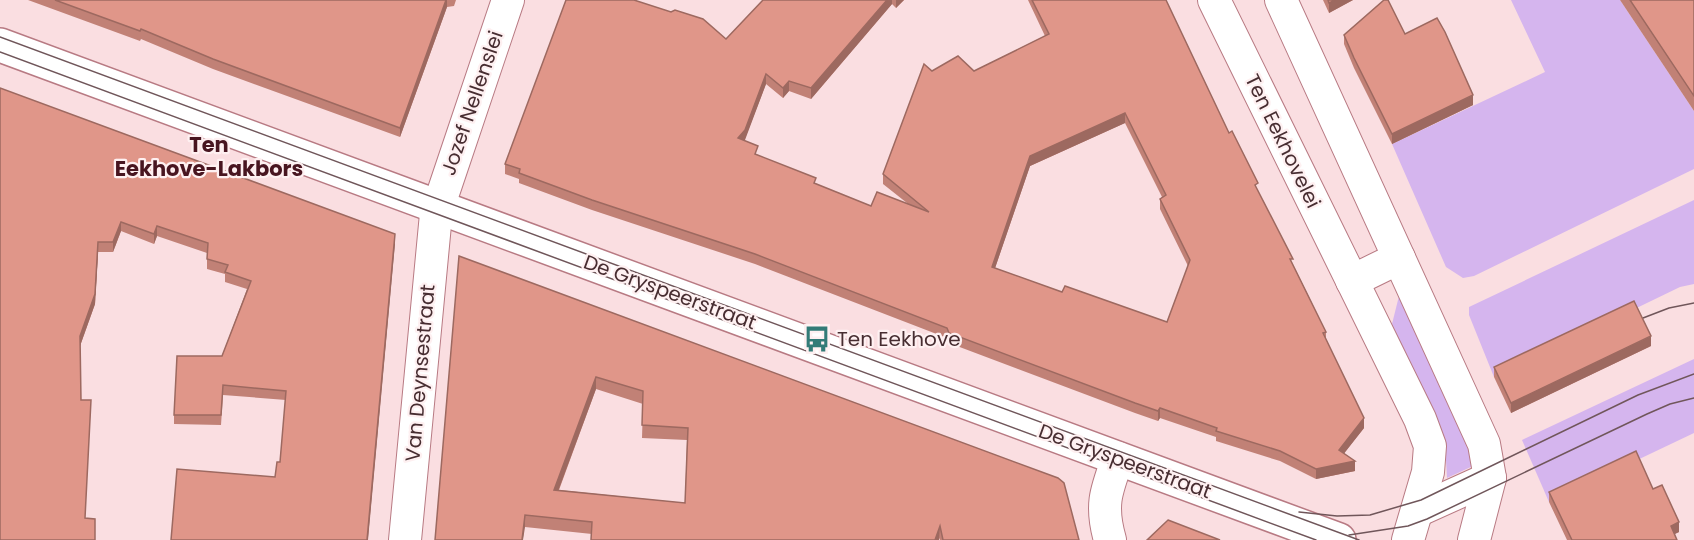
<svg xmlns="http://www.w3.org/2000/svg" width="1694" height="540" font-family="Poppins,sans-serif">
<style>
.green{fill:#d5b5ee}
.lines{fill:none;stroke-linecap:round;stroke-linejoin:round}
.minor-casing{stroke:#b87a83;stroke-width:34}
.tertiary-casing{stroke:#b87a83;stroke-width:36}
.minor{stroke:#fff;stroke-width:32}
.tertiary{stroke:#fff;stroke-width:33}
.tram{stroke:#70565a;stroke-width:1.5}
.wall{fill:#c18176;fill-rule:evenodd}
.shaded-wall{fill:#9d6960}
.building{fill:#e09689;stroke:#9d6960;stroke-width:1.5;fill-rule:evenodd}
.labels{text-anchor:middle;stroke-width:4.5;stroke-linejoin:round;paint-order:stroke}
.street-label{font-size:20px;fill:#472d31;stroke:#fef0f1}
.poi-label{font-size:20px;fill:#472d31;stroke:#fef0f1;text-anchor:start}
.neighbourhood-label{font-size:21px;font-weight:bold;fill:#481520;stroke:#fef0f1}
</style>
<rect width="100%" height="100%" fill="#fadee1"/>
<!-- green -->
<g class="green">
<path d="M1511,0H1620L1694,111V169L1474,276L1463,278L1446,267L1392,144L1545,72Z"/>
<path d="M1694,200V284L1680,287L1494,377L1469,315V307Z"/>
<path d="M1401,288L1467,440L1473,466L1447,478L1445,442L1392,324Z"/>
<path d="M1694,359V433L1549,502L1522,440Z"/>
</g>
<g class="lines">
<!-- minor casing -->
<g class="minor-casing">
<g id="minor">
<path d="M1214,0L1420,419L1430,446L1428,472L1408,540"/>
<path d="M1281,0L1484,444L1490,478L1474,540"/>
<path d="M1352,281L1399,258"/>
<path d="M1417,511L1490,478"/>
<path d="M405,540L436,214L508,0"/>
<path d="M1110,540C1100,505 1106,491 1118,458"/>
</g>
</g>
<!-- tertiary casing -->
<g class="tertiary-casing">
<path id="tertiary" d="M0,45L1339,540"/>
</g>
<!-- minor -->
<use href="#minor" class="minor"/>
<!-- tertiary -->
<use href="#tertiary" class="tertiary"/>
<!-- tram -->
<g class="tram">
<path d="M0,37L1359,540"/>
<path d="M0,52L1316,540"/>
<path d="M1643,318L1669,308L1694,303"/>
<path d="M1299,512L1337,516L1370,515L1421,500L1638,395L1694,374"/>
<path d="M1349,535L1408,526L1427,519L1647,414L1670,404L1694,398"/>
</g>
</g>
<!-- wall -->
<g class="wall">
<path d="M28,0H456L454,6L447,7L400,137L213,69L141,39L140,41Z"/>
<path d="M763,0H904L896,8L892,4L811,99L789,91L783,98L766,84L744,141L758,156L816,184L871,206L907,203L883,184V174L932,71H974L1045,36L1028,0H1166L1229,133L1326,332V340L1364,428L1344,453L1355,471L1316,479L1280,461L1216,441V437L1160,418L1158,421L1135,413L949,343L947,338L755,264L592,210L519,183V179L505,174V164L726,39ZM1125,123L1162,197L1160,199V209L1188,266L1167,322L1062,292L995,268L1030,166Z"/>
<path d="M1323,0H1353L1329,13Z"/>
<path d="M1620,0H1694V111Z"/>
<path d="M1405,34L1473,105L1392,144L1354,68L1344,44V35Z"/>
<path d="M0,88L395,244L275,477L280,462L286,400L223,395L221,425L174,424V415L222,356L247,289L225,282V274L207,269V253L157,236L154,244L121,231L113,252H98L95,304L80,346L81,400L91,409L0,540Z"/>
<path d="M459,256L1079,540H940V538L939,540H591L592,534L525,527ZM596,389L643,404L642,438L687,440L685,503L559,490Z"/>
<path d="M1651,346L1511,413L1494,377V367Z"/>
<path d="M1653,489L1679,532L1674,534L1677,540H1567L1549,502V492Z"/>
</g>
<!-- shaded-wall -->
<g class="shaded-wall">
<path d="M446,0H447V7L400,137V128Z"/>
<path d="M887,0H892V4L811,99V88Z"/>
<path d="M896,0H904L896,8Z"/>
<path d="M1335,0H1353L1329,13V3Z"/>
<path d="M766,74V84L745,140L738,148V138Z"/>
<path d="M789,81V91L783,98V88Z"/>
<path d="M1473,95V105L1392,144V134Z"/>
<path d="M1125,113V123L1030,166L992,277V267L1030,156Z"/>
<path d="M121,222V231L113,252V242Z"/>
<path d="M157,226V236L154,244V234Z"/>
<path d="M395,234V244L368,540H367Z"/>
<path d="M98,252L95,304L80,346V336Z"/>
<path d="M1651,336V346L1511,413V403Z"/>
<path d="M596,377V389L554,502V490Z"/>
<path d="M1160,408V418L1158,421V411Z"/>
<path d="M1364,418V428L1339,460V450Z"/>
<path d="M1355,461V471L1316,479V469Z"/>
<path d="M525,515V527L523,540H522Z"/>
<path d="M1679,522V532L1671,536V526Z"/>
<path d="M940,526L939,540H935Z"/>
</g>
<!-- building -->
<g class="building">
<path d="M55,0H446L400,128L213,59L141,29L140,31Z"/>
<path d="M566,0H634L671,12L675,10L703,19L726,39L763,0H887L811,88L789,81L783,88L766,74L745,130L738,138L758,146L755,154L816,178L814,183L871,206L877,192L929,212L883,174L924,64L932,71L958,56L974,71L1049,34L1032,0H1166L1229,133L1232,131L1258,183L1255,185L1293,259H1290L1326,332L1323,333L1364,418L1339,450L1355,461L1316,469L1280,451L1216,431L1217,428L1160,408L1158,411L1135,403L949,333L947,328L755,254L592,200L519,173L520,169L505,164ZM1125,113L1166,195L1160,199L1190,260L1167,322L1065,286L1062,292L992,267L1030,156Z"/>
<path d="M1328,0H1335L1329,3Z"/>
<path d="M1384,0H1388L1405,34L1437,18L1445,32L1473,95L1392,134L1354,58L1344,35Z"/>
<path d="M1630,0H1694V96Z"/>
<path d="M0,88L395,234L367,540H171L177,469L275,477L277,462H280L286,391L223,385L221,415H174L177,356H222L251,281L225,272L228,265L207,259L208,243L157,226L154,234L121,222L113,242H98L95,294L80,336L81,400H91L85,518L95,519V540H0Z"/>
<path d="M459,256L1058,478L1064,483L1079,540H943L940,526L935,540H591L592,522L525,515L522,540H435ZM596,377L643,391L642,425L688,428L685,503L554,490Z"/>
<path d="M1634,301L1651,336L1511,403L1494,367Z"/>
<path d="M1636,451L1653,489L1662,485L1679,522L1671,526L1677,540H1572L1549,492Z"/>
<path d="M1168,520L1220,540H1147Z"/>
</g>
<!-- icons -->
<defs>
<g id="bus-bare" transform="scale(2.07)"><path d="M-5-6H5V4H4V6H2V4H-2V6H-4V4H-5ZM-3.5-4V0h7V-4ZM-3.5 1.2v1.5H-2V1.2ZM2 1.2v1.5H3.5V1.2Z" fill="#327b77" stroke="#fef0f1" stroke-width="2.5" paint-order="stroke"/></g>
</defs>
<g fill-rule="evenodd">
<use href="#bus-bare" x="817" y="339"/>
</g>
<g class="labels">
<!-- street labels -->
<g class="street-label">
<text transform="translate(472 103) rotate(-71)" y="7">Jozef Nellenslei</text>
<text transform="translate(1283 141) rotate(64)" y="7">Ten Eekhovelei</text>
<text transform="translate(670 292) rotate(20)" y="7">De Gryspeerstraat</text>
<text transform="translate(420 373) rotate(-85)" y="7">Van Deynsestraat</text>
<text transform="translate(1125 461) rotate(20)" y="7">De Gryspeerstraat</text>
</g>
<!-- poi labels -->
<g class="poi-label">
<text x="837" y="346">Ten Eekhove</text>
</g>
<!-- neighbourhood labels -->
<g class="neighbourhood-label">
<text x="209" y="152">Ten<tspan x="209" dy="24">Eekhove-Lakbors</tspan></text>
</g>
</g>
</svg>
